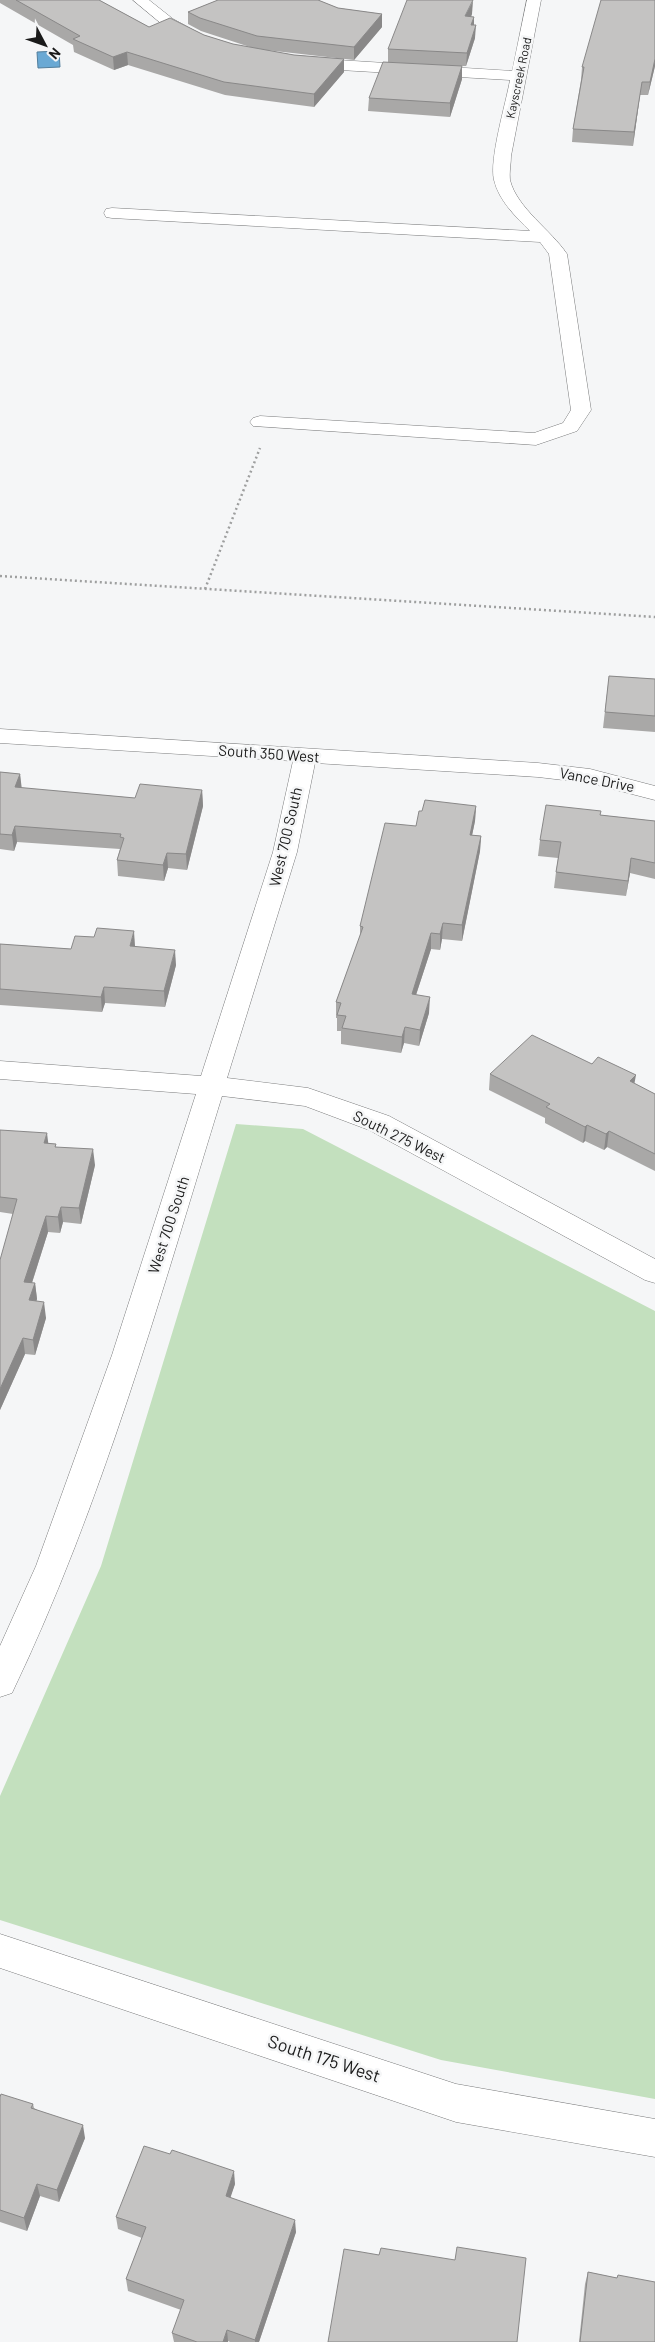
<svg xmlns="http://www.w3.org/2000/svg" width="655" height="2342" font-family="Barlow,sans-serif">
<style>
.green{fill:#c3e0be}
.water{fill:#6aa9d4;stroke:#527e9c}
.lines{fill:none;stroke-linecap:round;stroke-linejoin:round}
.minor-casing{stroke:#7a7b7c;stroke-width:1}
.path{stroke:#9e9f9f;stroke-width:2.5;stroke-dasharray:2 3;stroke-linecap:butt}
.minor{fill:#fff;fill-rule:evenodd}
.wall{fill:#a9a8a7}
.shaded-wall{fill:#898888}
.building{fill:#c4c3c2;stroke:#898888}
.labels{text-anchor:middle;stroke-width:5;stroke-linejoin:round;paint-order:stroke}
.far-street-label{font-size:12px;fill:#1a1a1a;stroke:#f5f6f7}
.street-label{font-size:15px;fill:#1a1a1a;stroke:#f5f6f7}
.near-street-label{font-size:18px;fill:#1a1a1a;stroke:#f5f6f7}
</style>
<rect width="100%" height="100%" fill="#f5f6f7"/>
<!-- green -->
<path class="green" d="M236,1124L303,1129L655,1311V2099L441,2060L0,1920V1796L101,1566Z"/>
<!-- water -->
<path class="water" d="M59,51L60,67L38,68L37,52Z"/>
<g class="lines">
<!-- minor casing -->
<g class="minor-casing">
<g id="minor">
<path d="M133,0H149L173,19L206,37L199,41L194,40L163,25Z"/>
<path d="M527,0H541L511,156C511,164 509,172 510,180C517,208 551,230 567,254L591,410L577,431L536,445L253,426L250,422L253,418L260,416L534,433L563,423L571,410L549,254L540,242L112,218L106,217L104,213L106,209L112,208L530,231C516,217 499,201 494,180C489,159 506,103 510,80L306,68L298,63L306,58L512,71Z"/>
<path d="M0,729L538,763L590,769L655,786V800L589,783L538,777L315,763L297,852L227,1078L308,1088L389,1116L655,1259V1283L645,1280L369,1130L305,1106L222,1096C160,1297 103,1503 12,1693L0,1697V1646L36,1566L112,1355L196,1094L0,1079V1061L201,1076L273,852L293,761L0,743Z"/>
<path d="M0,1934L456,2084L655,2119V2157L456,2122L0,1968Z"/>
</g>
</g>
<!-- path -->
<g class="path">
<path d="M0,576L655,617"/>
<path d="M205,589L260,448"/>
</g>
<!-- minor -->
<use href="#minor" class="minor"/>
</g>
<!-- wall -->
<g class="wall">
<path d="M0,0H99L149,27L204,35L233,44L253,48L201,31L188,24V12L218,0H217H318L338,8L382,14V27L354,60L266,50L294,55L344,59V72L314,107L225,95L128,65L114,70L74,52L73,45L0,3Z"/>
<path d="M655,0V66L648,95H640L633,146L572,142L573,129L581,80L582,67Z"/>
<path d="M472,14L471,17L474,25L475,38L466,66H462V79L450,117L368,111L369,98L388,62V49Z"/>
<path d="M609,676L655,679V732L603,728Z"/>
<path d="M0,772L20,774L21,788L135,798L202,790L203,806L187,870L168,868L164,881L118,876L117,860L120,849L17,842L14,851L0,849Z"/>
<path d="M476,806L475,821L472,835L481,836L480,851L462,941L442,939L440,950L431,949L416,995L429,1013L419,1046L404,1043L401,1053L341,1044V1031H337V1018H336V1002L360,936V926L416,826L422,811Z"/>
<path d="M600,815L655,821V879L630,873L626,896L554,888L556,872L558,858L538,856L540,840Z"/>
<path d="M0,944L71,949L135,946L176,965L165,1007L105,1003L102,1012L0,1005Z"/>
<path d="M592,1064L655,1094V1171L607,1147L604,1150L585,1141L583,1143L545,1123V1118L489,1090L490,1074Z"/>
<path d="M0,1130L48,1143L95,1165L81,1224L63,1222L60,1233L48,1232L32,1283H35L37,1299L36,1301L46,1318L35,1355L25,1354L0,1410L13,1214L0,1212Z"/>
<path d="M0,2097L33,2104L34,2108L85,2138L59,2202L40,2196L27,2231L0,2222Z"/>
<path d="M235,2184L230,2197L296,2232L259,2342H230L228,2341V2342H174L172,2333L181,2310L128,2291L126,2279L142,2238L118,2229L116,2217Z"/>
<path d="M588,2272L617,2278L655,2342H579L585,2284Z"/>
</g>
<!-- shaded-wall -->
<g class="shaded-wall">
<path d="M473,1L472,14L465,29V16Z"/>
<path d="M382,14V27L354,60V47Z"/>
<path d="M474,17V30L471,25Z"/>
<path d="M476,25L475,38L466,66L467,53Z"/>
<path d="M127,52L128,65L114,70L113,57Z"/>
<path d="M344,59V72L314,107V94Z"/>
<path d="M655,59V66L648,95L650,82Z"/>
<path d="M462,66V79L450,117V103Z"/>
<path d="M642,82L640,95L633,146L634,132Z"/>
<path d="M20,774L22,790L15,787Z"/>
<path d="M202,790L203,806L187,870L186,854Z"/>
<path d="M476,806L475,821L469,850L470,835Z"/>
<path d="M15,826L17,842L14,851L12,835Z"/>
<path d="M481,836L480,851L462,941V925Z"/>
<path d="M167,853L168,868L164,881L163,865Z"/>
<path d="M631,858L630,873L626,896L628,881Z"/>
<path d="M443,923L442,939L440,950V934Z"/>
<path d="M134,931L135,946H130Z"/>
<path d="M431,933V949L411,1010L412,994Z"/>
<path d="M175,950L176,965L165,1007L164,991Z"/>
<path d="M104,987L105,1003L102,1012L101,997Z"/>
<path d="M430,997L429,1013L419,1046L420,1030Z"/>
<path d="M405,1027L404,1043L401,1053L402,1037Z"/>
<path d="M636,1075L633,1091L630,1081Z"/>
<path d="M587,1125L585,1141L583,1143L585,1127Z"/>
<path d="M609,1131L607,1147L604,1150L606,1134Z"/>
<path d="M47,1133L49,1149L44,1143Z"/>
<path d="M93,1149L95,1165L81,1224L79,1208Z"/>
<path d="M61,1207L63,1222L60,1233L58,1217Z"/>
<path d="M46,1216L48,1232L27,1298L24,1282Z"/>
<path d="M35,1283L37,1299L32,1316L29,1300Z"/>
<path d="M44,1302L46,1318L35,1355L33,1340Z"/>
<path d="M23,1338L25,1354L0,1410V1389Z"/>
<path d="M83,2125L85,2138L59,2202L57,2190Z"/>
<path d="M234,2171L235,2184L227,2208L226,2196Z"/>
<path d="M37,2184L40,2196L27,2231L24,2218Z"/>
<path d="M295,2220L296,2232L259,2342H255V2340Z"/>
<path d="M227,2330L228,2341V2342H223Z"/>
</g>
<!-- building -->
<g class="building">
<path d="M16,0H99L149,27L170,18L204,35L233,44L294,55L344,59L314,94L224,82L127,52L113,57L73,39L80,36Z"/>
<path d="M218,0H318L338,8L382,14L354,47L257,36L200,18L188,12Z"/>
<path d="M407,0H473L465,16L474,17L471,25H476L467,53L388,49Z"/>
<path d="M601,0H655V59L650,82H642L634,132L573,129L584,67H582Z"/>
<path d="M383,62L462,66L450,103L369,98Z"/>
<path d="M609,676L655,679V716L605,712Z"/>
<path d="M0,772L20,774L15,787L135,798L140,784L202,790L186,854L167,853L163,865L117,860L124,838L120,837L121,834L15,826L12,835L0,834Z"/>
<path d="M425,800L476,806L470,835L481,836L462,925L443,923L440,934L431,933L412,994L430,997L420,1030L405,1027L402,1037L342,1028L346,1016L337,1015L341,1003L336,1002L363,927L360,926L385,823L416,826L419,811H422Z"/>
<path d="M546,805L601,811L600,815L655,821V863L631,858L628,881L556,872L561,842L540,840Z"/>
<path d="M97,928L134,931L130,946L175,950L164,991L104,987L101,997L0,989V944L71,949L75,936L94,937Z"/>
<path d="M532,1035L592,1064L598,1057L636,1075L630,1081L655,1094V1154L609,1131L606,1134L587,1125L585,1127L546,1107L550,1104L490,1074Z"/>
<path d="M0,1130L47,1133L44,1143L56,1144L55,1147L93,1149L79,1208L61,1207L58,1217L46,1216L24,1282L35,1283L29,1300L44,1302L33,1340L23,1338L0,1389V1260L17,1199L0,1197Z"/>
<path d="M1,2094L33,2104L31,2108L83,2125L57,2190L37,2184L24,2218L0,2210V2097Z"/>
<path d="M144,2146L170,2154L172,2150L234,2171L226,2196L295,2220L255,2340L227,2330L223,2342H197L172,2333L184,2300L126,2279L146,2227L116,2217Z"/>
<path d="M457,2247L526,2258L517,2342H328L344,2249L379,2255L381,2248L455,2260Z"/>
<path d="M588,2272L617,2278L618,2275L655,2282V2342H580Z"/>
</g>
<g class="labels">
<!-- far-street labels -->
<g class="far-street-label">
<text transform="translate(519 78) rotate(-78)" y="4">Kayscreek Road</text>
</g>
<!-- street labels -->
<g class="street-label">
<text transform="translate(269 754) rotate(4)" y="5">South 350 West</text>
<text transform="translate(597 780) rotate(11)" y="5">Vance Drive</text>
<text transform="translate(286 837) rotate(-77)" y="5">West 700 South</text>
<text transform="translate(399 1137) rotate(26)" y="5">South 275 West</text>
<text transform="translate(169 1225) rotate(-72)" y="5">West 700 South</text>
</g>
<!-- near-street labels -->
<g class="near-street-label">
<text transform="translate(324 2059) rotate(18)" y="6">South 175 West</text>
</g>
</g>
<!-- north arrow -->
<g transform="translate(45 45) rotate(131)" stroke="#f5f6f7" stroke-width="4" paint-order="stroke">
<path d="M0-4L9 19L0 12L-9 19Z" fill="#1a1a1a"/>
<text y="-8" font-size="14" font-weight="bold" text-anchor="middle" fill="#1a1a1a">N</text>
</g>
</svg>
